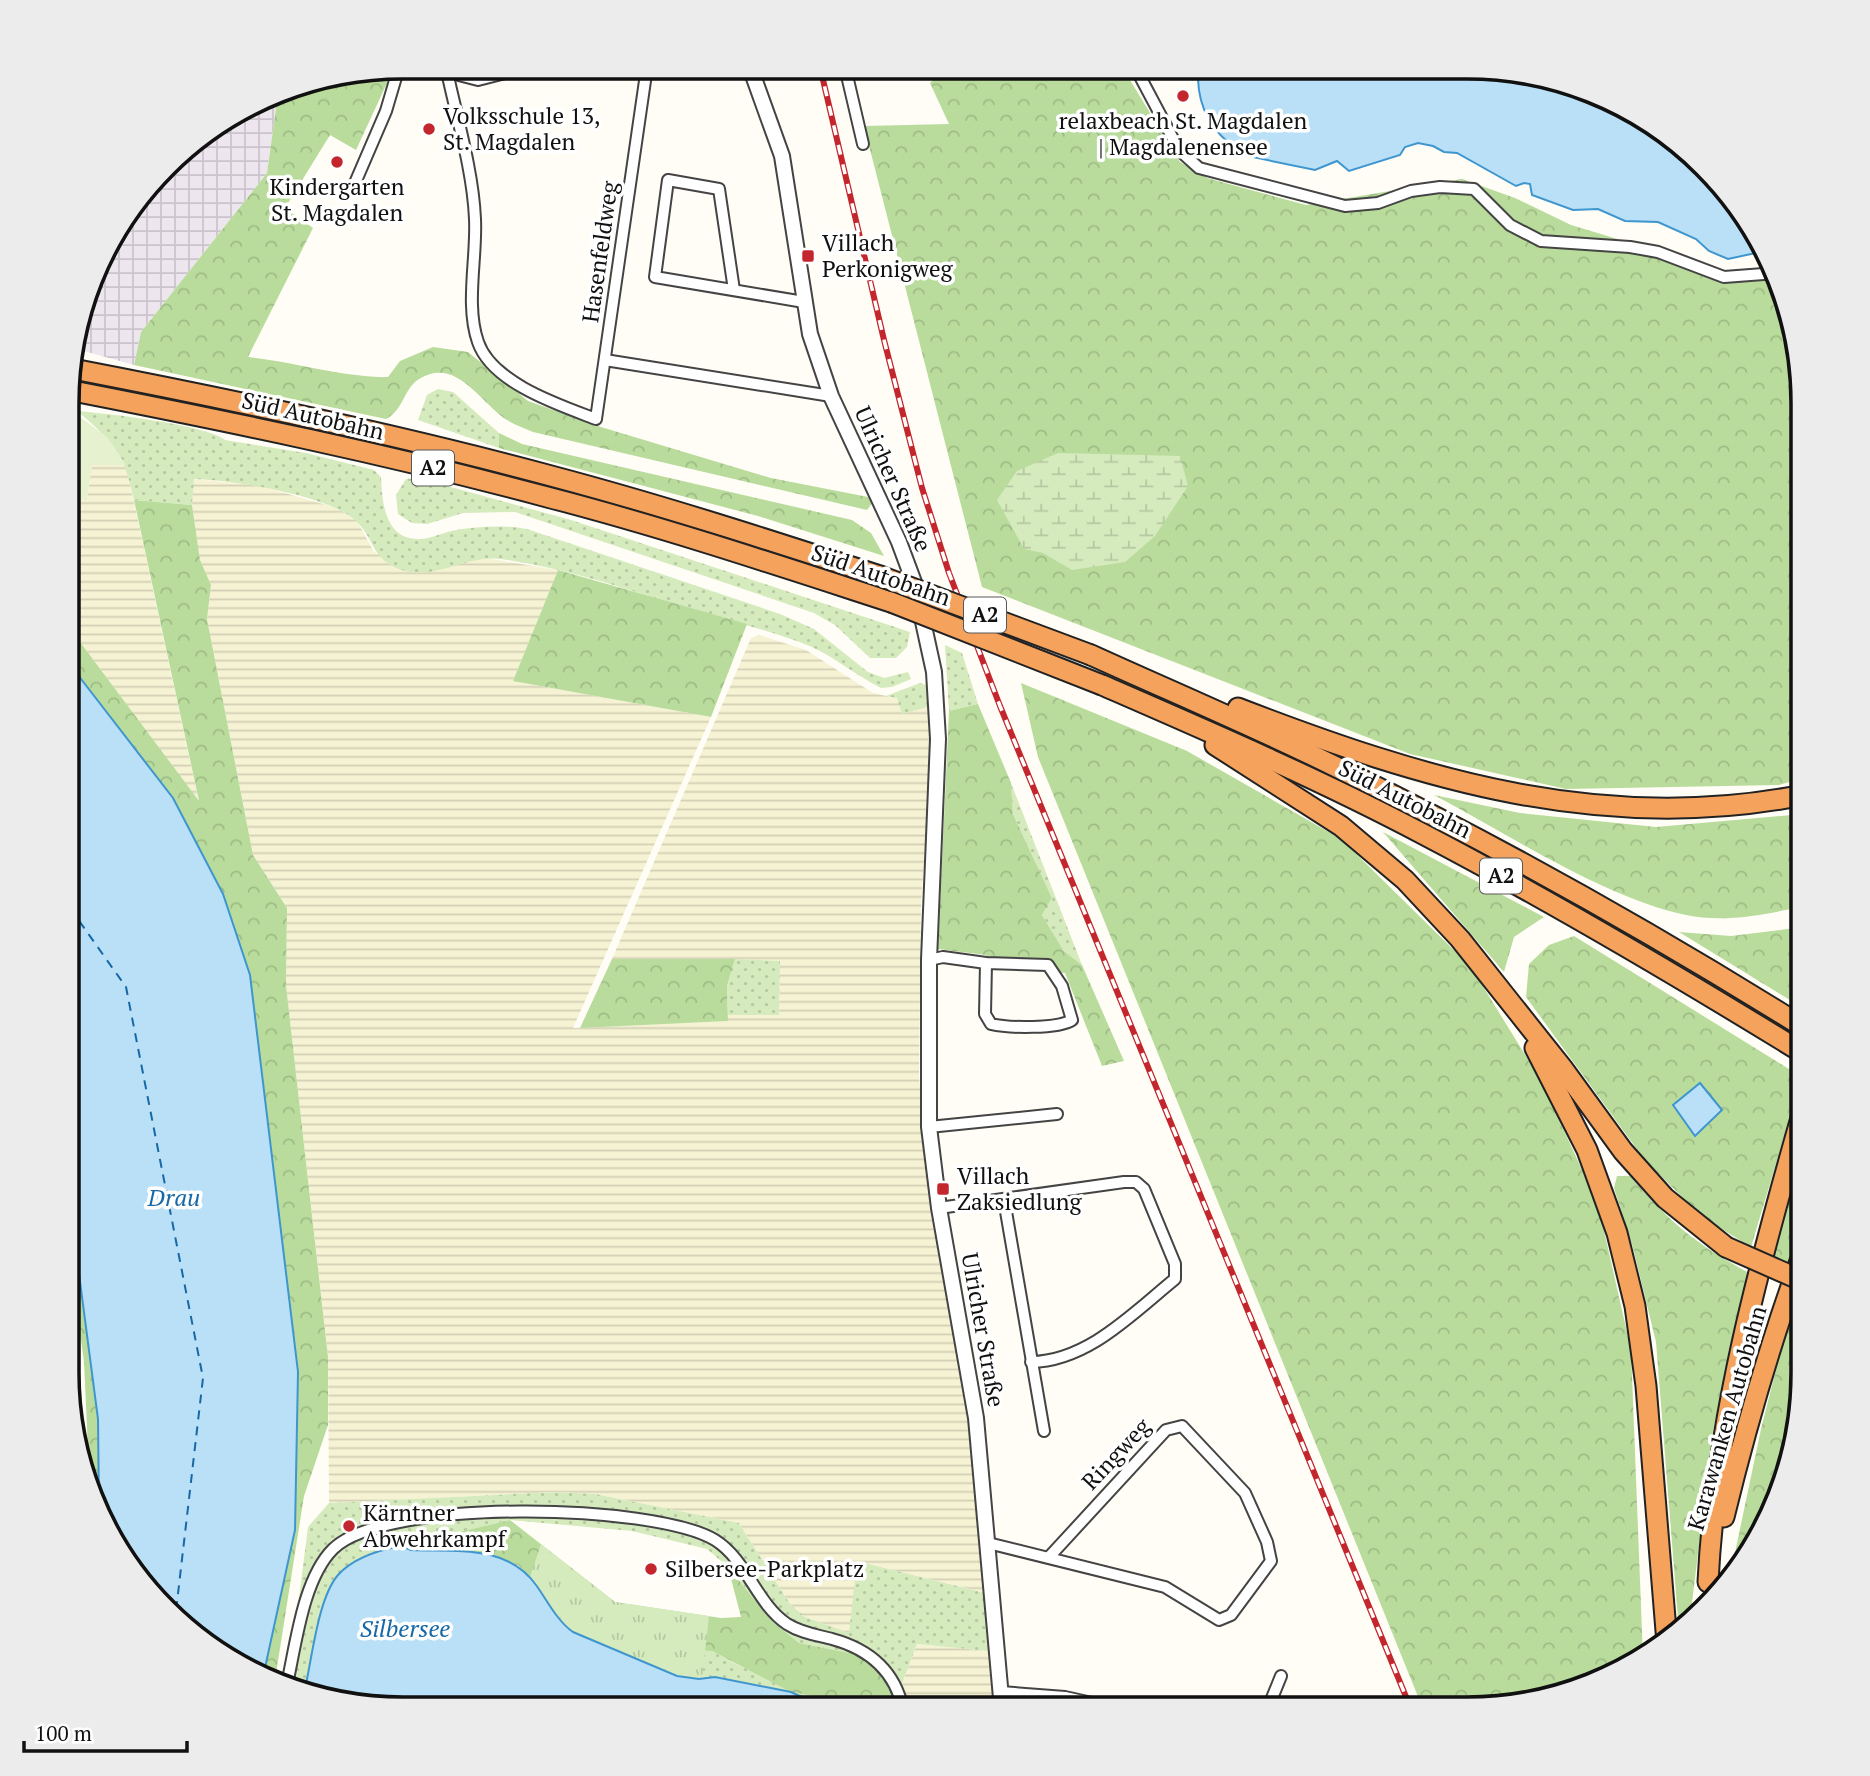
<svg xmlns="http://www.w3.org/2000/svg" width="1870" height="1776" font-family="'PT Serif',serif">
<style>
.industrial{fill:url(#industrial-grid)}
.farmland{fill:url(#farmland-rules)}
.grass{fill:url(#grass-dots)}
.forest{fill:url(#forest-crowns)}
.wetland{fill:url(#wetland-marsh)}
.park{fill:url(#park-tufts)}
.pitch{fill:#e6f2cf}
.water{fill:#b9e0f7;stroke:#3f96cf;stroke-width:2}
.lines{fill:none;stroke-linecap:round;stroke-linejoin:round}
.ferry{stroke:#1768a6;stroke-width:2;stroke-dasharray:9 7;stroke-linecap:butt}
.minor-casing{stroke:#444;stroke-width:14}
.tertiary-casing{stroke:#444;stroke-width:18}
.motorway-casing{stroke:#222;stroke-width:23}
.minor{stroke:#fff;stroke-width:10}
.tertiary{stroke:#fff;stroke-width:14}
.motorway{stroke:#f5a25d;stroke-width:19}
.rail-casing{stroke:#c4262e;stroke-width:6}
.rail{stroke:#fff;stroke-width:3.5;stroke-dasharray:10;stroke-linecap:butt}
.motorway-bridge-casing{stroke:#222;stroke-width:23;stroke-linecap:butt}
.motorway-bridge{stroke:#f5a25d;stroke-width:19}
.poi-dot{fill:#c4262e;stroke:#fff;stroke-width:2.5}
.labels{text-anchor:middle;stroke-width:7;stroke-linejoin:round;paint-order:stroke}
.shield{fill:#fff;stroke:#585858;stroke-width:2}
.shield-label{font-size:21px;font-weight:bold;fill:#111}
.poi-label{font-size:23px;fill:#111;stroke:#fff;text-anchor:start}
.street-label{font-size:23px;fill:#111;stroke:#fff}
.water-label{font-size:24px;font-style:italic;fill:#1768a6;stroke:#fff}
.rim{fill:none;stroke:#111;stroke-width:3.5}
</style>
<defs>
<pattern id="industrial-grid" width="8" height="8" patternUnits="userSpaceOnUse" patternTransform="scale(1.75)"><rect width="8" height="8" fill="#eee6ef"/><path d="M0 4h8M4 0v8" fill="none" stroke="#cbc4cc"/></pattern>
<pattern id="farmland-rules" width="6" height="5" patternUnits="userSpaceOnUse" patternTransform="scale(1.75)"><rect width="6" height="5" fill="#f6f3d4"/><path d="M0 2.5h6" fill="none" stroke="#d2cfb5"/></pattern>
<pattern id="grass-dots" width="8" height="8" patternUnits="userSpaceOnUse" patternTransform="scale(1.75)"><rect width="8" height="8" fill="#d5ebbd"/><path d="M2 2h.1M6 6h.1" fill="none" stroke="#b6c8a1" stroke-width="1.8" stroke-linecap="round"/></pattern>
<pattern id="forest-crowns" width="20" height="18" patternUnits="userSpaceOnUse" patternTransform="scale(1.75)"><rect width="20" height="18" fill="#b9dc9c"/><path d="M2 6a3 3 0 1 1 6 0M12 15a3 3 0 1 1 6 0" fill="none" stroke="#9ebc85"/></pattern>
<pattern id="wetland-marsh" width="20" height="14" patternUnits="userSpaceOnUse" patternTransform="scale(1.75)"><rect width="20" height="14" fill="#d5ebbd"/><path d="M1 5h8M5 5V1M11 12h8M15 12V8" fill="none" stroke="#b6c8a1"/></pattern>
<pattern id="park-tufts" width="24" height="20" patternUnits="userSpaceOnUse" patternTransform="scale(1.75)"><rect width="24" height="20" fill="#d5ebbd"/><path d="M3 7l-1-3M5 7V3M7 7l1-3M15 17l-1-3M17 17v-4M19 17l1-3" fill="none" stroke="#b6c8a1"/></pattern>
</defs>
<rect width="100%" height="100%" fill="#fffdf5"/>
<!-- industrial -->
<path class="industrial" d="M269,99L276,108L267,173L141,332L134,365L73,348V337L112,234L181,150Z"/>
<!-- farmland -->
<g class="farmland">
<path d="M92,465H126L199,802L71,630L72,497L87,499Z"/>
<path d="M193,479L257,485L337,508L357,521L374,552L422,572L485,558L558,570L513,681L711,717L573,1028L728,1021V1015H779L780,961L612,959L751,638L759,635L806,650L873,693L931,706L932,750L921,904L919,1076L928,1186L968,1417L985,1593L857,1561L850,1634L805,1617L790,1604L739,1523L595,1494L556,1492L329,1503L328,1357L286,985L287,908L253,855L207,619L211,585L200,560L192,505Z"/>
<path d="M68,1269L79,1364L85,1483L67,1395Z"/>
<path d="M917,1644L988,1651L994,1709H902L900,1689Z"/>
</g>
<!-- grass -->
<g class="grass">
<path d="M438,389L453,392L499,433V448L418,420L427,395Z"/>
<path d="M77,411C104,413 208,425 225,440L306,453L374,470L381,477C382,502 385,540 419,539C431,539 444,532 456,530C481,526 503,525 527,529L780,614L814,629L868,672L884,678L908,672L911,679L892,687L881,688C857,676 836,658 812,647C774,631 735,623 696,611C632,591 567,568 501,559C467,554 435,581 402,570C371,560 375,539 356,521C329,495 232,480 194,479L192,505L134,500C124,453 114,442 77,411Z"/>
<path d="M418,478L571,520L910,632L907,647L896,658H870L835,625L814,613L515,512L463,513L427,524L412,523L398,514L396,495L406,479Z"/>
<path d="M945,645L962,653L978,704L949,711Z"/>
<path d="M920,683L926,685L931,693V706L902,714L897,698L886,696Z"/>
<path d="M1011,783L1082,965L1064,951L1042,915L1052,898L1013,814Z"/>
<path d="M735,959L780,961L779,1015H728L727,986Z"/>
<path d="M556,1492L595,1494L739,1523L790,1604L805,1617L849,1633L857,1561L985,1593L988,1651L917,1644L900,1689L875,1658L799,1643L772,1621L728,1567L707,1549L632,1531L510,1520L362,1557L327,1597L305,1689L288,1684L308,1527L329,1503Z"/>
<path d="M656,1649L712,1651L742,1667L826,1698L848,1697L858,1709H828L791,1692L718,1679L678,1676L636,1657Z"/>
</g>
<!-- forest -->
<g class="forest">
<path d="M945,67H1122L1180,162L1207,178L1306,205L1462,179L1515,198L1571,225L1730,273L1773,265L1778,274L1803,381V778L1779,785L1566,789L1410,754L982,587L864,126L949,124L930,83Z"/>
<path d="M394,68L356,150L330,135L285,208L313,228L248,357C296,362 340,377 388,377L400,361L433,347L468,352L528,401L601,427L771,478L868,497L873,502L867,510L533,432C524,428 512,424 504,418C478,399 455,357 419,379C403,389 404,410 386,419L134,365L141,332L267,173L276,108L269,99L294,84Z"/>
<path d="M499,433L522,444L852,520L871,533L884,556L758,516L499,448Z"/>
<path d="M134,500L192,505L200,560L211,585L207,619L253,855L287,908L286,985L328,1357V1425L304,1496L275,1680L263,1677L295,1530L298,1372L250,975L71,666V630L199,801Z"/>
<path d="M558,570L747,624L711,717L513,681Z"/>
<path d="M1021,683L1187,751L1341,839L1471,967L1540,1079L1598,1204L1631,1350L1643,1657L1596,1684L1489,1709H1423L1038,757Z"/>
<path d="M978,704L1011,783L1013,814L1052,898L1042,915L1064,951L1082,965L1124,1061L1102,1066L1065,973L990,967L986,955L938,949L949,711Z"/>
<path d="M1434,795L1520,813L1656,827L1803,814V906C1766,915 1723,923 1686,915C1604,898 1508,834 1434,795Z"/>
<path d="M1383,832L1544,917L1514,937L1504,972Z"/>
<path d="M1803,927V1008L1679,932L1731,936Z"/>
<path d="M1574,936L1802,1077L1751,1247L1702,1217L1644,1159L1526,997L1529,964L1549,945Z"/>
<path d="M612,959H735L727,986L728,1021L580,1028Z"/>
<path d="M1803,1133V1233L1788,1266L1770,1258Z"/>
<path d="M1617,1176H1630C1670,1223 1696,1244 1749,1273L1713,1431L1690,1619L1679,1631L1656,1342L1633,1248L1614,1188Z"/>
<path d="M68,1190L98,1419L99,1509L90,1493L84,1362L68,1243Z"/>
<path d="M1796,1291L1803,1293V1395L1769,1522L1732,1567L1761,1429Z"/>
<path d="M510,1520L615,1602L721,1618L741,1617L728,1567L772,1621L799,1643L875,1658L902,1709H858L848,1697L826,1698L791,1692L712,1651L656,1649L531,1578L518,1565L401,1546Z"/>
</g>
<!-- wetland -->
<path class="wetland" d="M1058,453L1180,456L1188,486L1155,536L1125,562L1072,570L1043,553L1024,549L997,500L1017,471Z"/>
<!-- park -->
<path class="park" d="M541,1544L615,1602L709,1616L702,1679L678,1676L573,1632L561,1621L530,1577Z"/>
<!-- pitch -->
<path class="pitch" d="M72,411L107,437L126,465H92L87,500L72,497Z"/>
<!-- water -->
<g class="water">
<path d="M1198,67H1490L1616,101L1734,198L1765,251L1728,259L1709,251L1696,239L1658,222L1625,221L1598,209L1573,210L1532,195L1530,184L1524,183L1516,186L1457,153L1444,152L1433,146L1418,143L1405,147L1400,155L1349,171L1337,161L1315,170L1238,154L1237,149C1212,132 1199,110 1198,79L1203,75Z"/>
<path d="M71,666L173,798L223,894L250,975L298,1372L295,1530L263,1677L253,1675L136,1578L99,1509L98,1419L68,1190Z"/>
<path d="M1700,1083L1722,1110L1695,1136L1673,1105Z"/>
<path d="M401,1546L411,1550C455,1552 507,1544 536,1585C547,1600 557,1621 573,1632L677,1676L699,1679L715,1677L791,1692L828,1709H381L305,1689C312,1658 318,1598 338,1575C354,1557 379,1550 401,1546Z"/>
</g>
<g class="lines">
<!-- ferry -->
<path class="ferry" d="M70,908L126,987L203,1378L176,1611"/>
<!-- minor casing -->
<g class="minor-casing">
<g id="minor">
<path d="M446,67C456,115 473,170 475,219C477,258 465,305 478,342C492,383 559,405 596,419L647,67"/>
<path d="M845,67L863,144"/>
<path d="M1135,67L1179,150L1199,168L1345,206L1378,203L1411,191L1440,187L1474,189L1510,225L1541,241L1630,247L1658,252L1724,277L1777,273"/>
<path d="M447,72L478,80L529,67"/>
<path d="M355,183L386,111L399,67"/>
<path d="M734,290L719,189L668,180L655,277L804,302"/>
<path d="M605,360L831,396"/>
<path d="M929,960L943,957L986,963L985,1014L991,1024C1008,1028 1058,1029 1072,1020L1062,986L1048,965L986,963"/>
<path d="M929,1127L1057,1114"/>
<path d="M1004,1200L1044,1431"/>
<path d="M939,1208L1124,1182H1136L1144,1189L1175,1264V1279C1133,1313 1088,1361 1031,1362"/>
<path d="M988,1543L1165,1587L1219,1620L1231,1615L1271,1561L1267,1542L1245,1493L1182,1426L1166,1430L1050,1556"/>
<path d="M287,1684C296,1644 303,1579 333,1549C384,1498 653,1503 715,1540C747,1560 756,1603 787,1624C801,1633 817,1635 832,1639C869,1649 895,1671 903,1709"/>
<path d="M1001,1692L1065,1697L1119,1709"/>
<path d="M1263,1709L1270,1703L1281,1676"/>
</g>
</g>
<!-- tertiary casing -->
<g class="tertiary-casing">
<path id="tertiary" d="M750,67L782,156L810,334L831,396L899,542L915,585L934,672L938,739L929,960V1127L939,1208L976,1418L1002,1709"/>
</g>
<!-- motorway casing -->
<g class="motorway-casing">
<g id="motorway">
<path d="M73,369C234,400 396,434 555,477C664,506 772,541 880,576"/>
<path d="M73,391C232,422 391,455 547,497C663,527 777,565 891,602"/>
<path d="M1091,655C1168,690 1246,723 1322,760C1487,840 1648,930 1803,1027"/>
<path d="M1102,685C1210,732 1319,779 1423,834C1553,902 1678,976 1803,1053"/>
<path d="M1238,708C1422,779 1603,835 1803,795"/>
<path d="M1215,745L1341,826L1405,880L1460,939L1564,1070L1623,1151L1665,1198L1726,1247"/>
<path d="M1535,1048L1587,1150L1617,1233L1635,1306L1646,1386L1667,1643"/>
<path d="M1724,1517C1746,1427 1771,1340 1803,1253"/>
<path d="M1708,1582C1716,1421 1759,1264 1803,1111"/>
</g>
</g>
<!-- minor -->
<use href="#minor" class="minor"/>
<!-- tertiary -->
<use href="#tertiary" class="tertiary"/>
<!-- motorway -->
<use href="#motorway" class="motorway"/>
<!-- rail casing -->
<g class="rail-casing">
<path id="rail" d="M820,67L884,340L922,488L949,573L1000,706L1411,1709"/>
</g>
<!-- rail -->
<use href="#rail" class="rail"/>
<!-- motorway-bridge casing -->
<g class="motorway-bridge-casing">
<g id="motorway-bridge">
<path d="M880,576L1091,655"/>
<path d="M891,602L1102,685"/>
<path d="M1726,1247L1803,1281"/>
</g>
</g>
<!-- motorway-bridge -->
<use href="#motorway-bridge" class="motorway-bridge"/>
</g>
<!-- markers -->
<g class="poi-dot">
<circle cx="1183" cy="96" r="7"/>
<circle cx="429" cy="129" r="7"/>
<circle cx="337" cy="162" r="7"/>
<rect x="801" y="249" width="14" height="14" rx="3.5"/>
<rect x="936" y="1182" width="14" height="14" rx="3.5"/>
<circle cx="349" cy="1526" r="7"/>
<circle cx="651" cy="1569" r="7"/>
</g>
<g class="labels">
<!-- shield labels -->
<g class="shield">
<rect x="412" y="450.5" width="42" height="35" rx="5"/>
<rect x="964" y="597.5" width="42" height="35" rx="5"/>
<rect x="1480" y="858.5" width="42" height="35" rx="5"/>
</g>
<g class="shield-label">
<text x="433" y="475">A2</text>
<text x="985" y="622">A2</text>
<text x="1501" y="883">A2</text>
</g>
<!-- poi labels -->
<g class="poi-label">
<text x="443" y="124">Volksschule 13,<tspan x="443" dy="26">St. Magdalen</tspan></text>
<text x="1183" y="129" text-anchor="middle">relaxbeach St. Magdalen<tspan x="1183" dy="26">| Magdalenensee</tspan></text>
<text x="337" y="195" text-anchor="middle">Kindergarten<tspan x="337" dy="26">St. Magdalen</tspan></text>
<text x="822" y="251">Villach<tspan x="822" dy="26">Perkonigweg</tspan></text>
<text x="957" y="1184">Villach<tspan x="957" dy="26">Zaksiedlung</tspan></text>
<text x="363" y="1521">Kärntner<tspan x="363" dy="26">Abwehrkampf</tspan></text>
<text x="665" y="1577">Silbersee-Parkplatz</text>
</g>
<!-- street labels -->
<g class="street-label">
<text transform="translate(600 252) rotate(-82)" y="8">Hasenfeldweg</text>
<text transform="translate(313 416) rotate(13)" y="8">Süd Autobahn</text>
<text transform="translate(893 479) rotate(66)" y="8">Ulricher Straße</text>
<text transform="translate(881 575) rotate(19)" y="8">Süd Autobahn</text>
<text transform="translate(1405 799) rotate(27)" y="8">Süd Autobahn</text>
<text transform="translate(983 1330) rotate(80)" y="8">Ulricher Straße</text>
<text transform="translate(1727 1418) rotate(-74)" y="8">Karawanken Autobahn</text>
<text transform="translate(1116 1454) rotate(-47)" y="8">Ringweg</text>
</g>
<!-- water labels -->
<g class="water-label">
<text x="174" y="1206">Drau</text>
<text x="405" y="1637">Silbersee</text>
</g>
</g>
<!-- crop -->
<path d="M0 0H1870V1776H0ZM403 79H1467A324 324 0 0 1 1791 403V1373A324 324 0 0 1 1467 1697H403A324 324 0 0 1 79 1373V403A324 324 0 0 1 403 79Z" fill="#ececec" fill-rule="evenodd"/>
<path class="rim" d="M403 79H1467A324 324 0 0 1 1791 403V1373A324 324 0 0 1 1467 1697H403A324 324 0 0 1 79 1373V403A324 324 0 0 1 403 79Z"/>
<!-- scale -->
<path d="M24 1741v10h163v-10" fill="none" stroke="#111111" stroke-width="3.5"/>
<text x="35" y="1741" font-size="21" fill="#111111" stroke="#ffffff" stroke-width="5" paint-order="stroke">100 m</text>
</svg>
